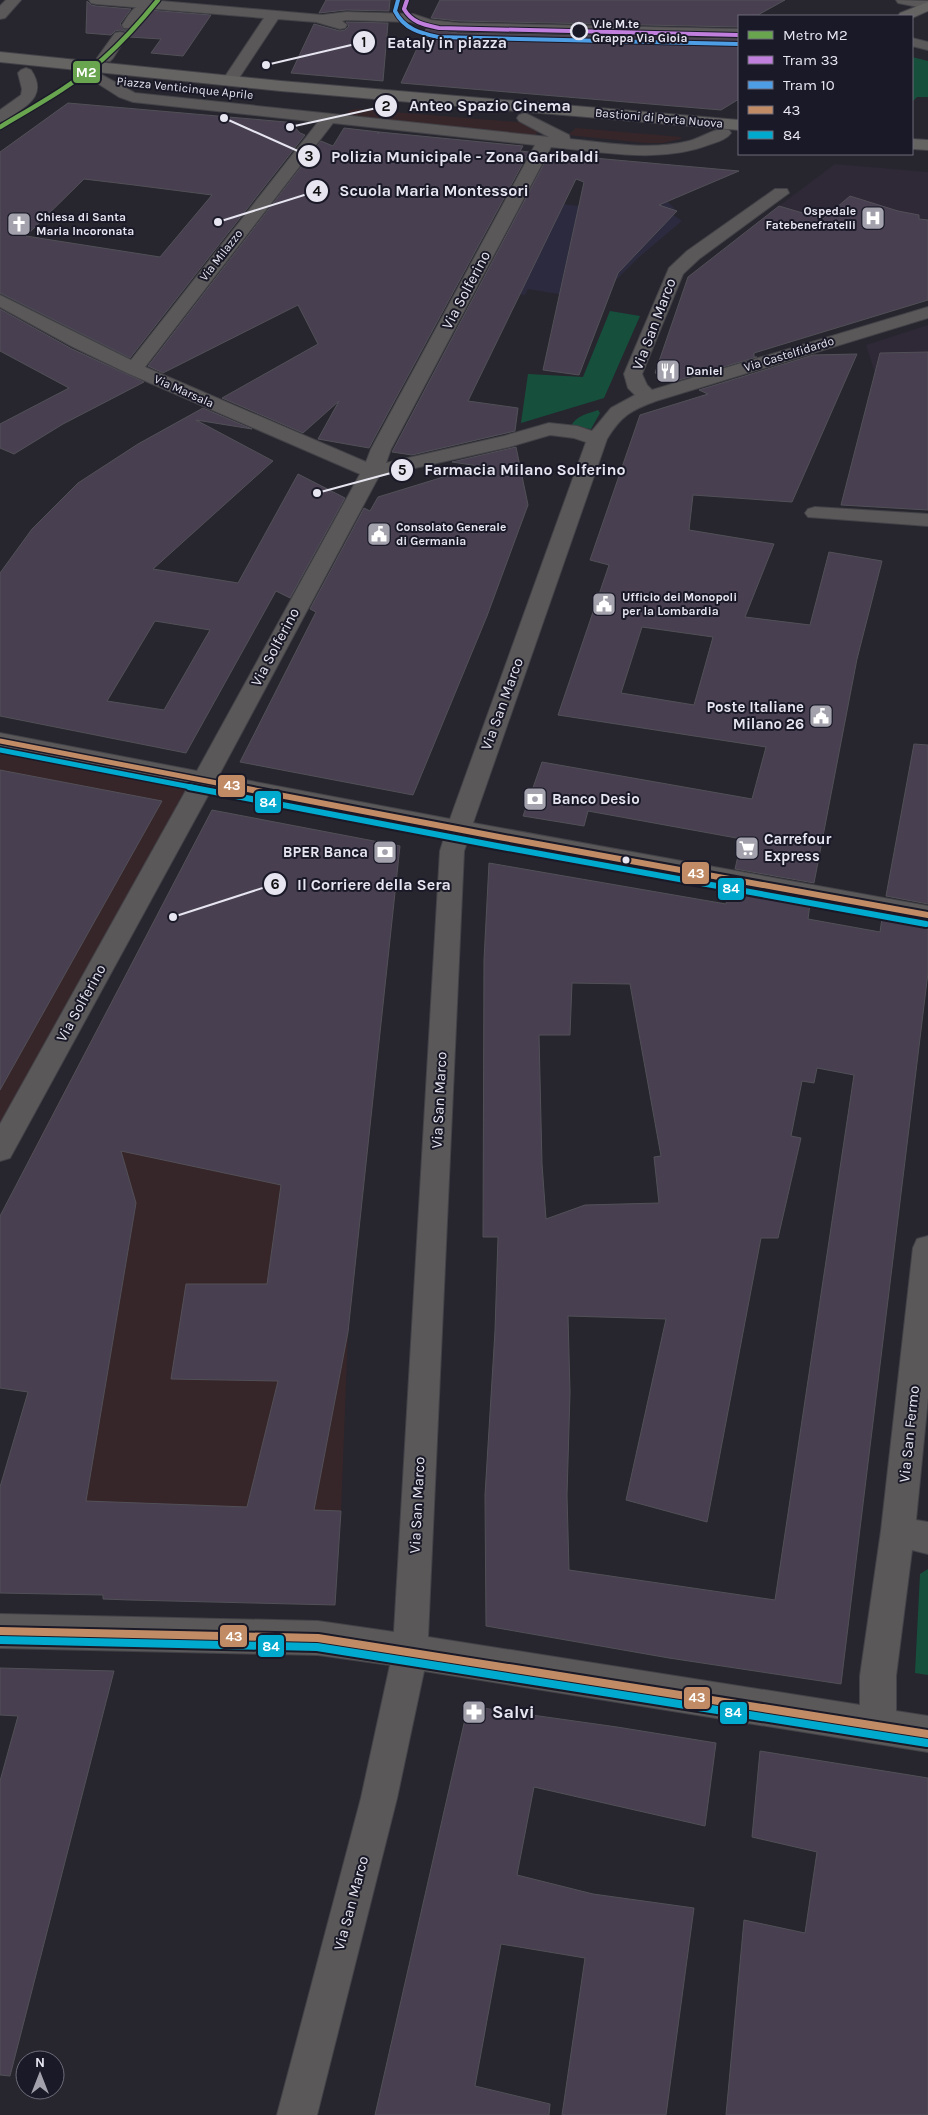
<svg xmlns="http://www.w3.org/2000/svg" width="928" height="2115" font-family="Karla,sans-serif">
<style>
.commercial{fill:#372629}
.built{fill:#2c2a3e}
.medical{fill:#2f2837}
.green{fill:#16503c}
.building{fill:#483f50;stroke:#525057;fill-rule:evenodd}
.lines{fill:none;stroke-linecap:round;stroke-linejoin:round}
.pedestrian-casing{stroke:#434248;stroke-width:2}
.minor-casing{stroke:#434248;stroke-width:2}
.secondary-casing{stroke:#434248;stroke-width:2}
.pedestrian{fill:#5a5858;fill-rule:evenodd}
.minor{fill:#5a5858;fill-rule:evenodd}
.secondary{fill:#666463;fill-rule:evenodd}
.bus-1-far2-casing{stroke:#1a1928;stroke-width:8}
.bus-1-far1-casing{stroke:#1a1928;stroke-width:10}
.bus-1-casing{stroke:#1a1928;stroke-width:12}
.bus-2-far2-casing{stroke:#1a1928;stroke-width:8}
.bus-2-far1-casing{stroke:#1a1928;stroke-width:10}
.bus-2-casing{stroke:#1a1928;stroke-width:12}
.bus-1-far2{stroke:#c18c65;stroke-width:5}
.bus-1-far1{stroke:#c18c65;stroke-width:6}
.bus-1{stroke:#c18c65;stroke-width:8}
.bus-2-far2{stroke:#00a9ce;stroke-width:5}
.bus-2-far1{stroke:#00a9ce;stroke-width:6}
.bus-2{stroke:#00a9ce;stroke-width:8}
.tram-1-casing{stroke:#1a1928;stroke-width:6}
.tram-2-casing{stroke:#1a1928;stroke-width:6}
.tram-1{stroke:#c07fdc;stroke-width:4}
.tram-2{stroke:#4d9ee5;stroke-width:4}
.metro-1-casing{stroke:#1a1928;stroke-width:7}
.metro-1{stroke:#69a44f;stroke-width:4.5}
.stop-dot{fill:#1a1928;stroke:#e6e5f0;stroke-width:2.5}
.bus-dot{fill:#e6e5f0;stroke:#1a1928;stroke-width:2}
.labels{text-anchor:middle;stroke-width:4;stroke-linejoin:round;paint-order:stroke}
.far-stop-label{font-size:12px;font-weight:bold;fill:#e6e5f0;stroke:#1a1928;text-anchor:start}
.far-street-label{font-size:12px;fill:#e6e5f0;stroke:#1a1928}
.far-poi-label{font-size:12px;font-weight:bold;fill:#e6e5f0;stroke:#1a1928;text-anchor:start}
.street-label{font-size:15px;fill:#e6e5f0;stroke:#1a1928}
.poi-label{font-size:15px;font-weight:bold;fill:#e6e5f0;stroke:#1a1928;text-anchor:end}
.near-poi-label{font-size:18px;font-weight:bold;fill:#e6e5f0;stroke:#1a1928;text-anchor:start}
.leader{fill:none;stroke:#e6e5f0;stroke-width:2}
.callout-dot{fill:#e6e5f0;stroke:#1a1928;stroke-width:2}
.mark-label{font-size:15px;text-anchor:middle;font-weight:bold;fill:#111}
.callout-label{font-size:16px;text-anchor:middle;font-weight:bold;fill:#e6e5f0;stroke:#1a1928;stroke-width:4;stroke-linejoin:round;paint-order:stroke}
.line-badge{stroke:#1a1928;stroke-width:2}
.badge-label{font-size:14px;text-anchor:middle;font-weight:bold;fill:#fff}
</style>
<rect width="100%" height="100%" fill="#27262e"/>
<!-- commercial -->
<g class="commercial">
<path d="M356,109L517,122L526,124L538,131L535,136L346,117L349,111Z"/>
<path d="M576,128L681,137V139L663,143H646L568,135Z"/>
<path d="M0,743L200,781L0,1144Z"/>
<path d="M212,810L400,846L348,1332L341,1511L81,1528L136,1203L133,1193L92,1173L29,1159Z"/>
</g>
<!-- built -->
<path class="built" d="M665,199L676,210L672,214L682,221L638,258L610,286L564,295L528,289L525,295L484,290L531,200L587,207Z"/>
<!-- medical -->
<g class="medical">
<path d="M835,164L928,172V274L779,206Z"/>
<path d="M928,325V503L883,399L866,345Z"/>
</g>
<!-- green -->
<g class="green">
<path d="M912,57L928,61V97H917L912,102Z"/>
<path d="M610,311L640,316L604,398L521,423L528,374L583,377Z"/>
<path d="M598,410L600,413L591,429L571,426C577,415 587,414 598,410Z"/>
<path d="M928,1569V1675L915,1673L920,1574Z"/>
</g>
<!-- building -->
<g class="building">
<path d="M326,0H390L389,11L346,10L319,13Z"/>
<path d="M440,0H785L756,16H739L738,27L458,21L431,18Z"/>
<path d="M87,1L91,5L96,6L131,9L120,24L124,30L136,29L149,10L211,15L183,56L151,53L161,39L129,37L127,32L120,30L115,31L111,35L86,33Z"/>
<path d="M346,22L388,23L383,81L291,73L314,24L340,31L345,30L349,26Z"/>
<path d="M426,29L458,33L738,39L739,99L721,110L401,83Z"/>
<path d="M68,103L286,122L291,123L300,133L305,135L130,358L0,293V152ZM84,179L134,185L212,195L160,257L26,236Z"/>
<path d="M344,128L379,132L378,134L379,132L523,146L520,151L529,152L369,448L318,439L339,401L303,433L222,398L318,344L298,305L163,373L148,366L321,141L333,146Z"/>
<path d="M549,154L739,171L659,205L677,211L618,273L579,375L543,370L584,182L576,179L468,401L518,408L515,431L412,455L392,452Z"/>
<path d="M850,196L898,211L919,215V219L928,220V300L754,353V357H757L676,381L655,373L688,277L779,206L823,219Z"/>
<path d="M0,309L72,349L144,382L63,424L14,454L0,448V424L69,388L0,351Z"/>
<path d="M928,352V510L841,505L880,353Z"/>
<path d="M857,354L792,502L693,495L689,530L774,544L745,617L810,625L829,552L882,561L857,659L814,883L735,869L742,839L588,811L584,826L523,816L542,762L752,799L766,747L558,715L609,565L590,560L640,415L708,394L699,390L813,355ZM642,627L713,637L694,705L621,693Z"/>
<path d="M203,408L252,429L196,420L273,461L153,569L238,583L298,474L345,498L290,598L276,591L186,753L0,716V573L32,529L78,483L138,444ZM155,621L210,630L164,710L107,701Z"/>
<path d="M516,447L528,505L487,616L413,795L240,762L316,612L310,609L364,508L370,511L378,497L479,466L452,462Z"/>
<path d="M914,744L928,745V904L886,896Z"/>
<path d="M0,770L162,801L0,1090Z"/>
<path d="M212,810L400,846L348,1332L314,1510L341,1511L335,1605L130,1600L103,1599V1595L0,1593V1487L28,1392L0,1388V1216ZM121,1151L281,1185L267,1284H186L171,1379L278,1381L247,1507L86,1501L136,1203Z"/>
<path d="M489,863L726,904L730,890L810,904L808,919L880,932L882,918L928,926V973L841,1684L669,1658L486,1626L485,1495L495,1331L498,1237H483L484,960ZM572,983L630,984L661,1156L654,1157L659,1203L585,1205L546,1219L542,1164L539,1035H570ZM817,1068L854,1075L775,1600L569,1570L567,1495L570,1392L568,1316L666,1319L626,1500L707,1522L761,1238H778L801,1138L791,1136L802,1081L814,1083Z"/>
<path d="M0,1668L114,1671L10,2076L0,2075V1781L18,1716L0,1715Z"/>
<path d="M468,1706L617,1727L716,1743L705,1826L534,1787L517,1875L593,1894L694,1908L666,2115H562L585,1958L501,1944L475,2086L550,2104L549,2115H375Z"/>
<path d="M760,1751L928,1778V2115H726L744,1920L805,1933L817,1852L752,1837Z"/>
</g>
<g class="lines">
<!-- pedestrian casing -->
<g class="pedestrian-casing">
<g id="pedestrian">
<path d="M141,5L146,6L148,9L134,28H124L122,25C127,18 132,7 141,5Z"/>
<path d="M120,32L125,33L127,36L113,58L110,61H100L97,58L115,33Z"/>
</g>
</g>
<!-- minor casing -->
<g class="minor-casing">
<g id="minor">
<path d="M6,0H21L5,18L0,19V6Z"/>
<path d="M89,0H149L322,15L346,12L413,14L431,20L458,23L739,29V37L458,31L428,28L411,22L346,20L342,21L347,25L345,28L340,29L316,22L278,19L235,84H225L222,81L264,18L96,4L91,3Z"/>
<path d="M896,0L928,1V9L898,3Z"/>
<path d="M912,38L928,42V50L912,46Z"/>
<path d="M26,68L31,70C49,97 24,107 6,120L0,122V110L21,95L22,89L18,73L21,70Z"/>
<path d="M102,75L135,93L549,137L519,121L517,118L519,115L525,113L569,135L570,139C609,143 650,151 689,141C702,138 716,126 729,130L731,133C727,139 718,142 711,144C660,164 604,152 551,147L391,449L386,463L504,436L549,423L577,426L592,431L611,408L635,395L628,388L624,374L669,268L687,251L775,189H787L789,193L699,259L683,274L642,374L647,385L652,390L928,307V318L656,401C631,410 621,416 607,439L473,823L928,906V924L468,840L464,851L428,1637L860,1705V1676L881,1531L913,1248L917,1239L928,1236V1398L916,1520L928,1522V1554L912,1550L896,1676V1711L928,1716V1752L424,1671L397,1798L317,2115H277L361,1798L390,1665L318,1655L0,1648V1614L318,1621L394,1632L440,851L445,835L211,790L10,1158L0,1161V1124L189,785L0,749V733L197,771L360,474L127,373L73,347L0,307V295L131,360L318,122L133,102L119,97L97,83L94,80L97,77ZM333,123L535,145L371,449L366,462L145,367ZM550,435L574,438L586,442L450,819L219,775L379,476L509,447Z"/>
<path d="M815,507L928,514V526L808,517L805,513L808,509Z"/>
</g>
</g>
<!-- secondary casing -->
<g class="secondary-casing">
<g id="secondary">
<path d="M928,2V11L912,18V16H898L900,13Z"/>
<path d="M0,52L281,81L739,120V130L281,91L0,62Z"/>
<path d="M912,139L928,140V150L912,149Z"/>
</g>
</g>
<!-- pedestrian -->
<use href="#pedestrian" class="pedestrian"/>
<!-- minor -->
<use href="#minor" class="minor"/>
<!-- secondary -->
<use href="#secondary" class="secondary"/>
<!-- bus-1-far2 casing -->
<g class="bus-1-far2-casing">
<path id="bus-1-far2" d="M0,741L243,788"/>
</g>
<!-- bus-1-far1 casing -->
<g class="bus-1-far1-casing">
<path id="bus-1-far1" d="M237,787L499,837L928,915"/>
</g>
<!-- bus-1 casing -->
<g class="bus-1-casing">
<path id="bus-1" d="M0,1631L318,1638L928,1734"/>
</g>
<!-- bus-2-far2 casing -->
<g class="bus-2-far2-casing">
<path id="bus-2-far2" d="M0,750L196,788"/>
</g>
<!-- bus-2-far1 casing -->
<g class="bus-2-far1-casing">
<path id="bus-2-far1" d="M189,787L497,846L926,924"/>
</g>
<!-- bus-2 casing -->
<g class="bus-2-casing">
<path id="bus-2" d="M0,1640L317,1647L927,1743"/>
</g>
<!-- bus-1-far2 -->
<use href="#bus-1-far2" class="bus-1-far2"/>
<!-- bus-1-far1 -->
<use href="#bus-1-far1" class="bus-1-far1"/>
<!-- bus-1 -->
<use href="#bus-1" class="bus-1"/>
<!-- bus-2-far2 -->
<use href="#bus-2-far2" class="bus-2-far2"/>
<!-- bus-2-far1 -->
<use href="#bus-2-far1" class="bus-2-far1"/>
<!-- bus-2 -->
<use href="#bus-2" class="bus-2"/>
<!-- tram-1 casing -->
<g class="tram-1-casing">
<path id="tram-1" d="M407,0L404,9C412,23 425,25 439,28L739,35"/>
</g>
<!-- tram-2 casing -->
<g class="tram-2-casing">
<path id="tram-2" d="M398,0L395,11C404,29 420,33 438,37L739,44"/>
</g>
<!-- tram-1 -->
<use href="#tram-1" class="tram-1"/>
<!-- tram-2 -->
<use href="#tram-2" class="tram-2"/>
<!-- metro-1 casing -->
<g class="metro-1-casing">
<path id="metro-1" d="M0,127C35,106 72,86 103,59C123,41 141,21 158,0"/>
</g>
<!-- metro-1 -->
<use href="#metro-1" class="metro-1"/>
</g>
<!-- icons -->
<defs>
<g id="hospital-square" transform="scale(1.25)"><rect x="-9" y="-9" width="18" height="18" rx="4" fill="#a3a2ac" stroke="#1a1928"/><path d="M-5-5h3v3.5h4V-5h3V5h-3V1.5h-4V5h-3Z" fill="#fff"/></g>
<g id="church-square" transform="scale(1.25)"><rect x="-9" y="-9" width="18" height="18" rx="4" fill="#a3a2ac" stroke="#1a1928"/><path d="M-1.2-6h2.4v3.5h3.3v2.4h-3.3V6h-2.4V-.1h-3.3v-2.4h3.3Z" fill="#fff"/></g>
<g id="restaurant-square" transform="scale(1.25)"><rect x="-9" y="-9" width="18" height="18" rx="4" fill="#a3a2ac" stroke="#1a1928"/><path d="M-5-6h1v4h1v-4h1v4h1v-4h1v5L-1.5 .5V6h-2V.5L-5-1ZM5-6V6H3V1.5H1.5Q1.5-4 5-6Z" fill="#fff"/></g>
<g id="civic-square" transform="scale(1.25)"><rect x="-9" y="-9" width="18" height="18" rx="4" fill="#a3a2ac" stroke="#1a1928"/><path d="M-.6-6.5H3V-4.5H.6V-3L4-1V1h2V6H-6V1h2V-1L-.6-3ZM-1.2 2.5V6h2.4V2.5Z" fill="#fff"/></g>
<g id="bank-square" transform="scale(1.25)"><rect x="-9" y="-9" width="18" height="18" rx="4" fill="#a3a2ac" stroke="#1a1928"/><path d="M-6-4H6V4H-6ZM0-2.3a2.3 2.3 0 1 0 0 4.6a2.3 2.3 0 1 0 0-4.6Z" fill="#fff"/></g>
<g id="supermarket-square" transform="scale(1.25)"><rect x="-9" y="-9" width="18" height="18" rx="4" fill="#a3a2ac" stroke="#1a1928"/><path d="M-6-5.5h2.5l.6 2H6L4.5 2H-2.5L-4.4-4H-6ZM-1.5 3.2a1.3 1.3 0 1 0 .1 0ZM3 3.2a1.3 1.3 0 1 0 .1 0Z" fill="#fff"/></g>
<g id="pharmacy-square" transform="scale(1.25)"><rect x="-9" y="-9" width="18" height="18" rx="4" fill="#a3a2ac" stroke="#1a1928"/><path d="M-2-6h4v4h4v4h-4v4h-4v-4h-4v-4h4Z" fill="#fff"/></g>
</defs>
<g fill-rule="evenodd">
<use href="#hospital-square" x="873" y="218"/>
<use href="#church-square" x="19" y="224"/>
<use href="#restaurant-square" x="668" y="371"/>
<use href="#civic-square" x="379" y="534"/>
<use href="#civic-square" x="604" y="604"/>
<use href="#civic-square" x="821" y="716"/>
<use href="#bank-square" x="535" y="799"/>
<use href="#supermarket-square" x="747" y="848"/>
<use href="#bank-square" x="385" y="852"/>
<use href="#pharmacy-square" x="474" y="1712"/>
</g>
<!-- markers -->
<circle class="stop-dot" cx="579" cy="31" r="8"/>
<circle class="bus-dot" cx="626" cy="860" r="4.5"/>
<g class="labels">
<!-- far-stop labels -->
<g class="far-stop-label">
<text x="592" y="28">V.le M.te<tspan x="592" dy="14">Grappa Via Gioia</tspan></text>
</g>
<!-- far-street labels -->
<g class="far-street-label">
<text transform="translate(185 88) rotate(6)" y="4">Piazza Venticinque Aprile</text>
<text transform="translate(659 118) rotate(5)" y="4">Bastioni di Porta Nuova</text>
<text transform="translate(221 255) rotate(-52)" y="4">Via Milazzo</text>
<text transform="translate(789 354) rotate(-17)" y="4">Via Castelfidardo</text>
<text transform="translate(184 391) rotate(24)" y="4">Via Marsala</text>
</g>
<!-- far-poi labels -->
<g class="far-poi-label">
<text x="856" y="215" text-anchor="end">Ospedale<tspan x="856" dy="14">Fatebenefratelli</tspan></text>
<text x="36" y="221">Chiesa di Santa<tspan x="36" dy="14">Maria Incoronata</tspan></text>
<text x="686" y="375">Daniel</text>
<text x="396" y="531">Consolato Generale<tspan x="396" dy="14">di Germania</tspan></text>
<text x="622" y="601">Ufficio dei Monopoli<tspan x="622" dy="14">per la Lombardia</tspan></text>
</g>
<!-- street labels -->
<g class="street-label">
<text transform="translate(466 290) rotate(-62)" y="5">Via Solferino</text>
<text transform="translate(654 324) rotate(-69)" y="5">Via San Marco</text>
<text transform="translate(275 647) rotate(-62)" y="5">Via Solferino</text>
<text transform="translate(502 704) rotate(-70)" y="5">Via San Marco</text>
<text transform="translate(81 1003) rotate(-61)" y="5">Via Solferino</text>
<text transform="translate(439 1100) rotate(-87)" y="5">Via San Marco</text>
<text transform="translate(909 1434) rotate(-84)" y="5">Via San Fermo</text>
<text transform="translate(417 1505) rotate(-87)" y="5">Via San Marco</text>
<text transform="translate(351 1903) rotate(-75)" y="5">Via San Marco</text>
</g>
<!-- poi labels -->
<g class="poi-label">
<text x="804" y="712">Poste Italiane<tspan x="804" dy="17">Milano 26</tspan></text>
<text x="552" y="804" text-anchor="start">Banco Desio</text>
<text x="764" y="844" text-anchor="start">Carrefour<tspan x="764" dy="17">Express</tspan></text>
<text x="368" y="857">BPER Banca</text>
</g>
<!-- near-poi labels -->
<g class="near-poi-label">
<text x="492" y="1718">Salvi</text>
</g>
</g>
<!-- callouts -->
<path class="leader" d="M266 65L364 42M290 127L386 106M224 118L309 156M218 222L317 191M317 493L402 470M173 917L275 884"/>
<g class="callout-dot">
<circle cx="266" cy="65" r="5"/>
<circle cx="290" cy="127" r="5"/>
<circle cx="224" cy="118" r="5"/>
<circle cx="218" cy="222" r="5"/>
<circle cx="317" cy="493" r="5"/>
<circle cx="173" cy="917" r="5"/>
<circle cx="364" cy="42" r="12"/>
<circle cx="386" cy="106" r="12"/>
<circle cx="309" cy="156" r="12"/>
<circle cx="317" cy="191" r="12"/>
<circle cx="402" cy="470" r="12"/>
<circle cx="275" cy="884" r="12"/>
</g>
<g class="mark-label">
<text x="364" y="47">1</text>
<text x="386" y="111">2</text>
<text x="309" y="161">3</text>
<text x="317" y="196">4</text>
<text x="402" y="475">5</text>
<text x="275" y="889">6</text>
</g>
<g class="callout-label">
<text x="447" y="48">Eataly in piazza</text>
<text x="490" y="111">Anteo Spazio Cinema</text>
<text x="465" y="162">Polizia Municipale - Zona Garibaldi</text>
<text x="434" y="196">Scuola Maria Montessori</text>
<text x="525" y="475">Farmacia Milano Solferino</text>
<text x="374" y="890">Il Corriere della Sera</text>
</g>
<g class="line-badge">
<rect x="72" y="60" width="29" height="24" rx="5" fill="#69a44f"/>
<rect x="217" y="774" width="29" height="24" rx="5" fill="#c18c65"/>
<rect x="254" y="790" width="28" height="24" rx="5" fill="#00a9ce"/>
<rect x="681" y="861" width="29" height="24" rx="5" fill="#c18c65"/>
<rect x="717" y="877" width="28" height="24" rx="5" fill="#00a9ce"/>
<rect x="219" y="1624" width="29" height="24" rx="5" fill="#c18c65"/>
<rect x="257" y="1634" width="28" height="24" rx="5" fill="#00a9ce"/>
<rect x="683" y="1686" width="28" height="24" rx="5" fill="#c18c65"/>
<rect x="719" y="1701" width="29" height="24" rx="5" fill="#00a9ce"/>
</g>
<g class="badge-label">
<text x="86" y="77">M2</text>
<text x="232" y="790">43</text>
<text x="268" y="807">84</text>
<text x="696" y="878">43</text>
<text x="731" y="893">84</text>
<text x="234" y="1641">43</text>
<text x="271" y="1651">84</text>
<text x="697" y="1702">43</text>
<text x="733" y="1717">84</text>
</g>
<!-- legend -->
<rect x="738" y="15" width="175" height="140" fill="#1a1928" stroke="#6c6b78"/>
<rect x="748" y="31" width="25" height="8" fill="#69a44f" stroke="#6c6b78"/>
<text x="783" y="40" font-size="15" fill="#e6e5f0">Metro M2</text>
<rect x="748" y="56" width="25" height="8" fill="#c07fdc" stroke="#6c6b78"/>
<text x="783" y="65" font-size="15" fill="#e6e5f0">Tram 33</text>
<rect x="748" y="81" width="25" height="8" fill="#4d9ee5" stroke="#6c6b78"/>
<text x="783" y="90" font-size="15" fill="#e6e5f0">Tram 10</text>
<rect x="748" y="106" width="25" height="8" fill="#c18c65" stroke="#6c6b78"/>
<text x="783" y="115" font-size="15" fill="#e6e5f0">43</text>
<rect x="748" y="131" width="25" height="8" fill="#00a9ce" stroke="#6c6b78"/>
<text x="783" y="140" font-size="15" fill="#e6e5f0">84</text>
<!-- north arrow -->
<g transform="translate(40 2075)"><circle r="24" fill="#1a1928" stroke="#6c6b78"/>
<path d="M0-4L9 19L0 12L-9 19Z" fill="#a3a2ac"/>
<text y="-8" font-size="14" font-weight="bold" text-anchor="middle" fill="#e6e5f0">N</text>
</g>
</svg>
